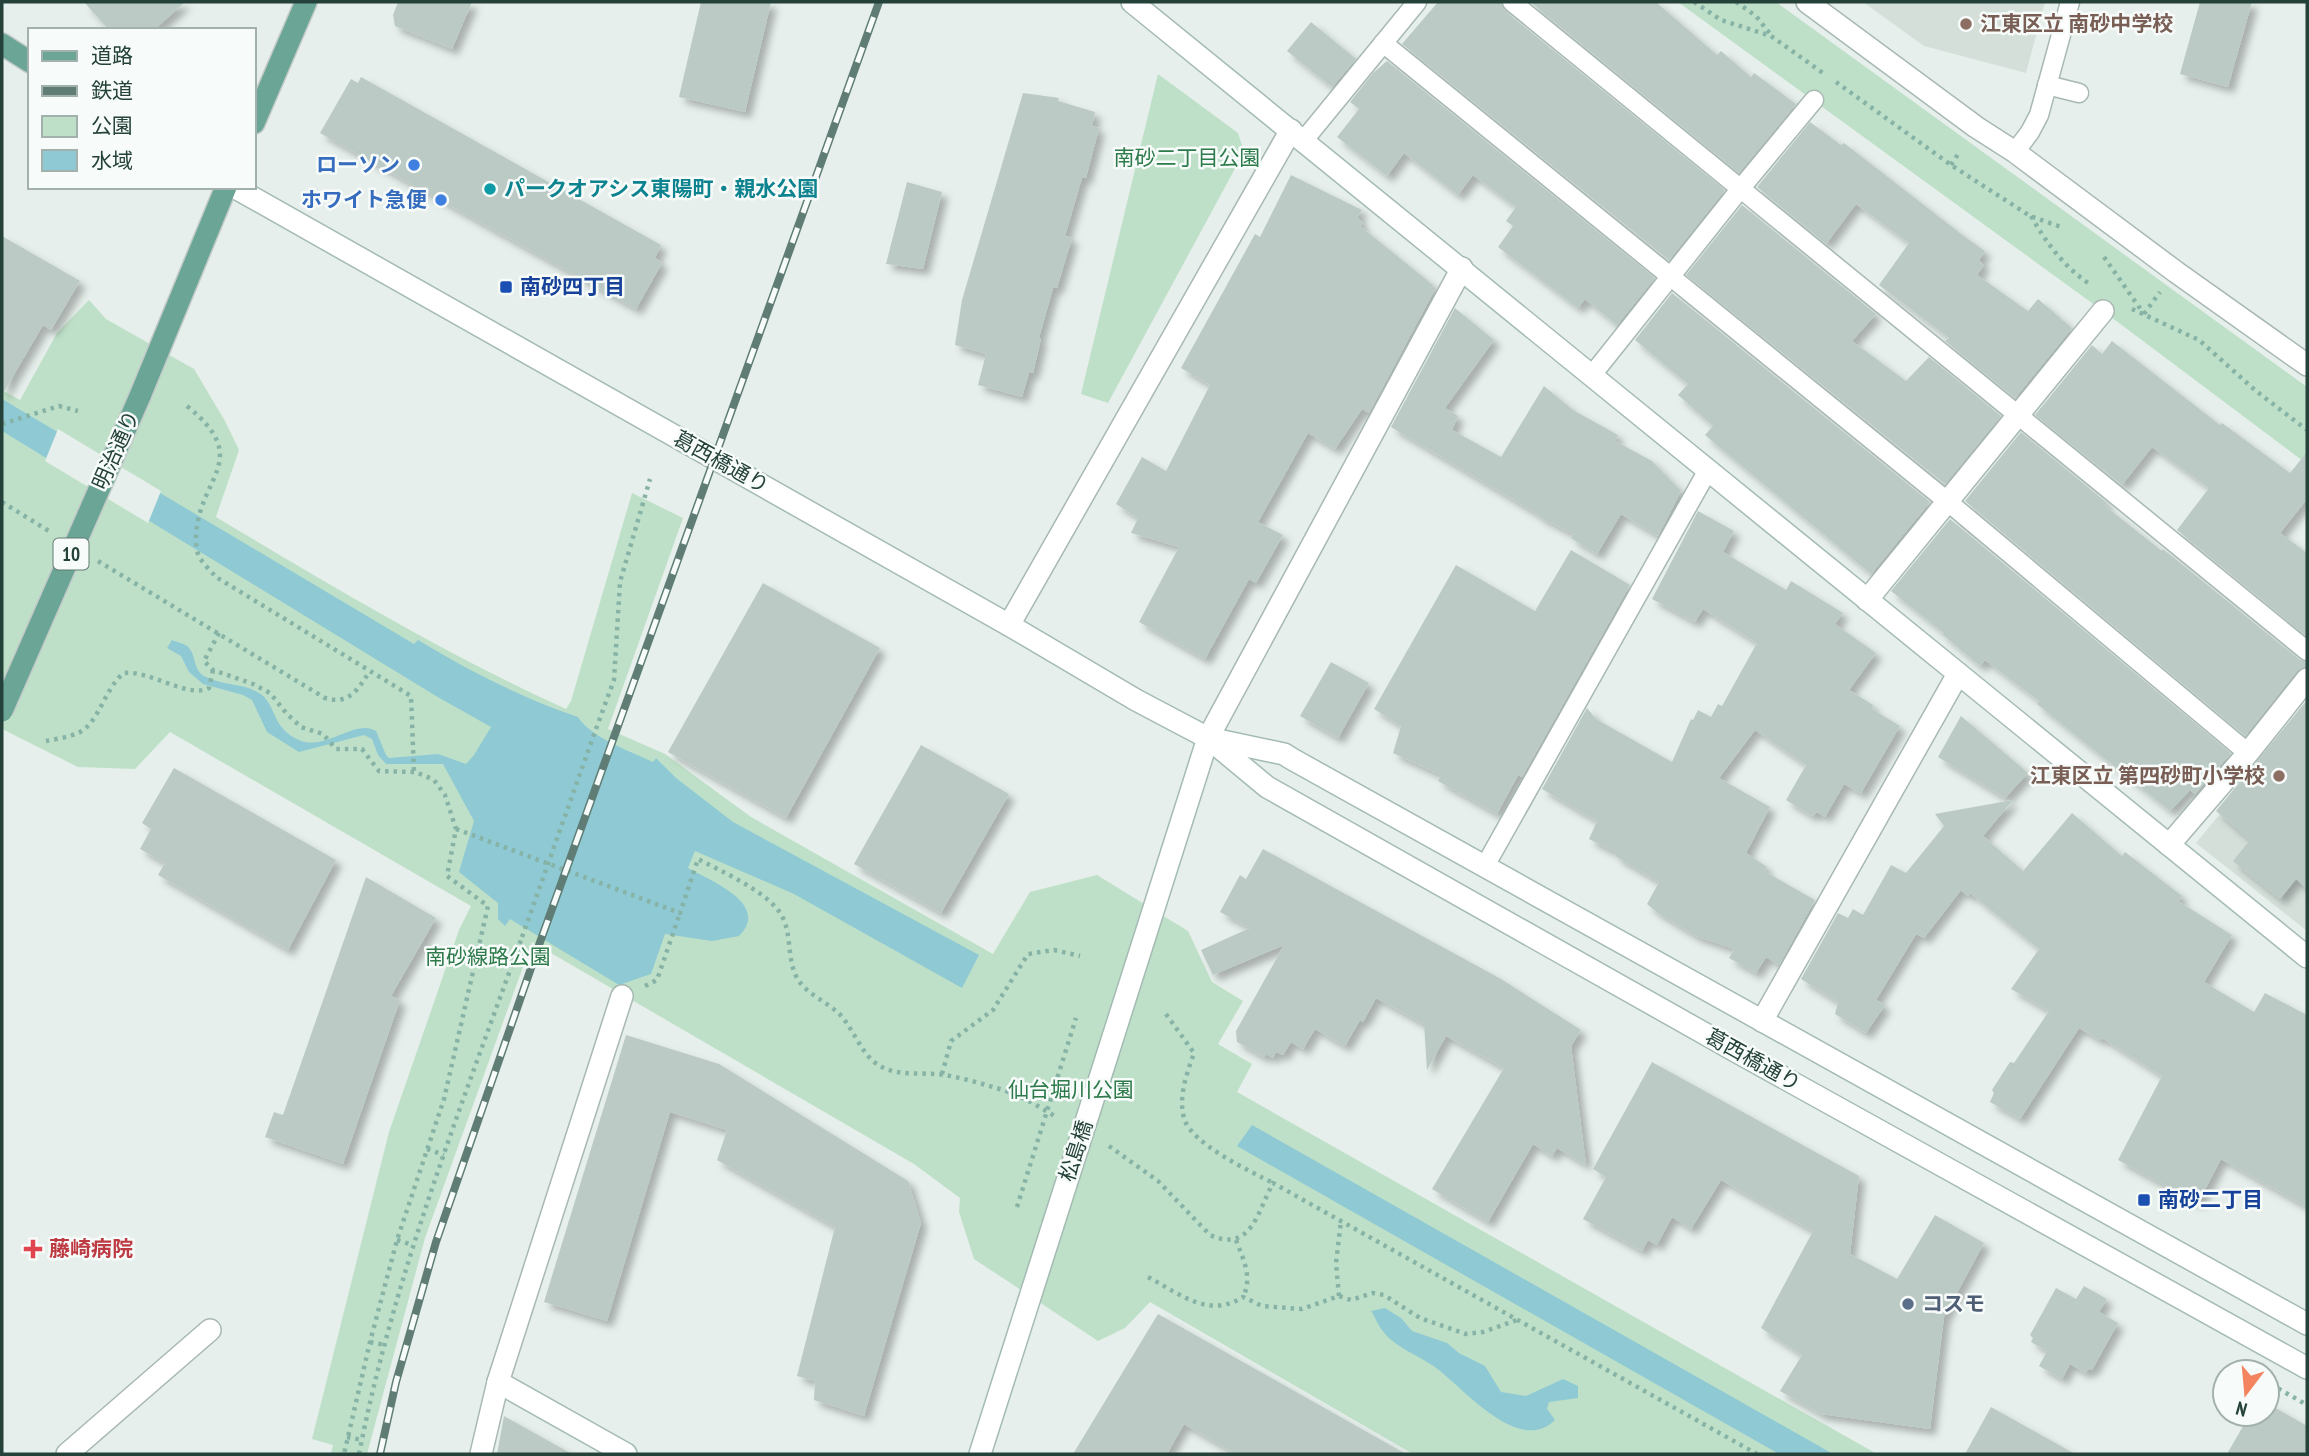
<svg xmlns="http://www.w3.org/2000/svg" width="2309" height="1456" font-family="'PT Sans Narrow','Noto Sans JP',sans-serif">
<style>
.built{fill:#d4dfda}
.green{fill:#bfe0c8}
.water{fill:#8ec9d4}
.pier{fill:#e6efeb}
.building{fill:#bbcac4;filter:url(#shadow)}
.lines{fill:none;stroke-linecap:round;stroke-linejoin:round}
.lane-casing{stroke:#a8b8b2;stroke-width:21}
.street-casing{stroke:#a8b8b2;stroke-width:24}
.secondary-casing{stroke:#a4bbb3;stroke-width:24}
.primary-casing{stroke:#c2cac8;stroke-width:24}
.path{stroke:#86b3a5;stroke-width:4.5;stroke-dasharray:3.5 5;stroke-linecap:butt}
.lane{stroke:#fff;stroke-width:18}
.street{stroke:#fff;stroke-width:21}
.secondary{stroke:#fff;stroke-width:21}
.primary{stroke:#6aa596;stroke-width:21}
.rail-casing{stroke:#5f7d75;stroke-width:8}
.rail{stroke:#f7fbf9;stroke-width:5;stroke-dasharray:16;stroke-linecap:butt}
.secondary-bridge-casing{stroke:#a4bbb3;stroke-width:24;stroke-linecap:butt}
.primary-bridge-casing{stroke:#c2cac8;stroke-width:24;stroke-linecap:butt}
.path-bridge{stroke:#86b3a5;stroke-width:4.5;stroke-dasharray:3.5 5;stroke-linecap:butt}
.secondary-bridge{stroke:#fff;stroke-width:21}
.primary-bridge{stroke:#6aa596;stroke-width:21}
.education-dot{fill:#8d6e63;stroke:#f7fbf9;stroke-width:2.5}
.shop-dot{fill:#3f7fe0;stroke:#f7fbf9;stroke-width:2.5}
.culture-dot{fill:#0f9aa8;stroke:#f7fbf9;stroke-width:2.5}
.transit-dot{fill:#1a4fb4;stroke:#f7fbf9;stroke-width:2.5}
.health-dot{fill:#e0444e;stroke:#f7fbf9;stroke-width:2.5}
.service-dot{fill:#5c6f8a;stroke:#f7fbf9;stroke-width:2.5}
.labels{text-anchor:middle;stroke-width:5;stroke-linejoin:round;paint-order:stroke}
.shield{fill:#f7fbf9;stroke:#637a73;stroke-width:2}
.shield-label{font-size:19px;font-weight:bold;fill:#24423a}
.education-label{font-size:21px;font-weight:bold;fill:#785e54;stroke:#f7fbf9;text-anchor:start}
.park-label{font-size:21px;fill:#2d7a4b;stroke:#f7fbf9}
.shop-label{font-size:21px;font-weight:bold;fill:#366cbe;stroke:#f7fbf9;text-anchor:end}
.culture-label{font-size:21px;font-weight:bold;fill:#0d838f;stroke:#f7fbf9;text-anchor:start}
.transit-label{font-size:21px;font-weight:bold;fill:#164399;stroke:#f7fbf9;text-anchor:start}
.street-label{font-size:21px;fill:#24423a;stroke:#f7fbf9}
.health-label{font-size:21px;font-weight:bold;fill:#be3a42;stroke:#f7fbf9;text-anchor:start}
.service-label{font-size:21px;font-weight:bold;fill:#4e5e75;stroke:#f7fbf9;text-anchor:start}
</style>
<defs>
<filter id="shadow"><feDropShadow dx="6" dy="6" stdDeviation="3.5" flood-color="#0004"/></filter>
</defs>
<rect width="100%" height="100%" fill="#e6efeb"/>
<!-- built -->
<g class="built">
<path d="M1863,2H2045L2026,73L1924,46Z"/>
<path d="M2307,708V931L2196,843Z"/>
</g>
<!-- green -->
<g class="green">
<path d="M1678,2H1776L2307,387V464L2103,311Z"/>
<path d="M1158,74L1238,133L1244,152L1108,403L1081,394Z"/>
<path d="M89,300L106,319L194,369L225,421L239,450L216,517C330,585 445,654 566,709L571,701L632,493L683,518L608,729L665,754L751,817L993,954L1030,892L1097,875L1188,931L1212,982L1243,1001L1218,1044L1252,1064L1237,1092L1877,1454H1413L1150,1302L1125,1328L1098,1341L974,1259L959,1212L960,1198L914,1164L532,942L425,1238L367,1454H331L333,1445L312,1439L389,1132L459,930L471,906L170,732L135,769L78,767L2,729V390L20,400L57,333Z"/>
</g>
<!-- water -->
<g class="water">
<path d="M2,399L414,644L418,640C469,671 522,698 578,717C590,737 632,752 653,762L656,758L676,778L733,822L979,955L962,988L794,894L695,851L688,868C711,881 771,904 739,936L712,941L665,934L651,974L619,985L510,919L505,926L498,919V903L459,872L474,821L443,764H386L378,755L372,739L364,735L299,752L267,732L252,700L243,695L203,684L189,672L181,656L167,648L172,640C176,642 183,643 187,646C197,654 192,671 206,677C224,686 247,683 262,695C277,708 272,728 299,740C325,752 355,718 376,731L386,755L389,758L438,754L466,764L474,755L491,727L436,696L2,431Z"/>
<path d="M1252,1125L1833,1454H1779L1237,1146Z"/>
<path d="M1385,1308L1401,1318L1412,1331L1447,1343L1459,1353L1485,1366L1501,1392L1526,1396L1563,1379L1578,1386V1398L1549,1402L1547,1409L1555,1420C1518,1456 1464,1388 1435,1367C1418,1355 1394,1347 1382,1330C1378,1325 1375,1317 1371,1311Z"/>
</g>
<!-- pier -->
<path class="pier" d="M58,429L161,491L148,523L45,461Z"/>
<!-- building -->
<g class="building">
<path d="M84,2H185L154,30H109Z"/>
<path d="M398,2H472L452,49L395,26L393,15Z"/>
<path d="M701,2H771L745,112L679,97Z"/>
<path d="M1438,2H1501L1505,11L1725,190L1669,260L1402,44Z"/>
<path d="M1530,2H1656L1717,55L1721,51L1751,77L1754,73L1796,104L1739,173Z"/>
<path d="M2200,2H2252L2228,87L2180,74Z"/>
<path d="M1311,22L1356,59L1332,87L1287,51Z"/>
<path d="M1387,61L1655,278L1617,325L1585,299L1578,308L1498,247L1513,226L1506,221L1516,207L1473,175L1458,195L1404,153L1387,176L1337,137L1359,109L1350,102L1373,73Z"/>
<path d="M361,77L661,245L655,258L662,263L636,309L320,133L351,79L358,83Z"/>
<path d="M1023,93L1059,98L1058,101L1095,112L1092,126L1099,128L1086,178H1082L1065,236L1072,238L1057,288H1053L1039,338L1041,339L1033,373H1029L1022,397L978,385L986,354L955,345L962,300Z"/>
<path d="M1810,122L1841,145L1844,143L1965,237L1985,251L1979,260L1984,265L1977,275L2028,311L2038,299L2072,328L2015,398L1945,341L1949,338L1879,285L1909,243L1856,204L1826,244L1757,187Z"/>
<path d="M1291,175L1362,210L1357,217L1363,223L1360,226L1433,285L1431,288L1434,291L1369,413L1362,409L1335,449L1308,433L1258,522L1283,535L1256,583L1249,579L1205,659L1139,622L1179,547L1131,533L1138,518L1116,504L1142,457L1166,471L1210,385L1181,368L1255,234L1260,237Z"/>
<path d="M907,182L942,192L923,269L886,264Z"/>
<path d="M1742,205L1876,314L1852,341L1906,381L1929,357L2001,416L1945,484L1686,275Z"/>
<path d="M2,236L80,281L51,330L43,325L2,395Z"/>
<path d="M1672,293L1930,502L1871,574L1705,435L1713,426L1678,395L1688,384L1635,340Z"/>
<path d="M1455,308L1494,340L1445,408L1458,416L1452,430L1501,457L1544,386L1573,410L1618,435L1615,441L1652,461L1681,491L1658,536L1621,514L1597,554L1571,538L1573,534L1538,516L1539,515L1391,427Z"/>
<path d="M2112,341L2220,425L2222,423L2290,473L2307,452V499L2280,533L2307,553V637L2177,530L2209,488L2152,447L2122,485L2035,415L2092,345L2102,354Z"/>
<path d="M2021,432L2107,503L2105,506L2162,551L2163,549L2300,660L2307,662V666L2297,671L2245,736L1965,501Z"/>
<path d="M1698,511L1734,531L1723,552L1786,590L1791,581L1843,613L1835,624L1876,653L1849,690L1873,705L1872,709L1900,726L1861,793L1844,784L1825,817L1817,812L1812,816L1786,800L1806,765L1755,730L1719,778L1770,807L1746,853L1767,867L1764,871L1815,900L1779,965L1766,957L1756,973L1729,958L1734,949L1696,936L1658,913L1647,904L1659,882L1615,856L1617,853L1589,839L1597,821L1542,789L1587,708L1596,719L1672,762L1691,719L1693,720L1698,710L1711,717L1718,704L1722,706L1757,643L1703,609L1695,622L1652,599Z"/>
<path d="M1950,519L2231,753L2195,794L2190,790L2170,811L2037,704L2039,701L1985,660L1980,666L1942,634L1944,633L1891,591Z"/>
<path d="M1571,550L1630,585L1522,777L1518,775L1497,814L1438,781L1441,775L1393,753L1401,726L1374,709L1456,565L1535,611Z"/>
<path d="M763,583L880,648L786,818L668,752Z"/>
<path d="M1331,662L1369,683L1338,738L1300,716Z"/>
<path d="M2307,700V889L2296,879L2280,899L2233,861L2250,840L2216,811Z"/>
<path d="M1961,716L2028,773L2005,798L1938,757Z"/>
<path d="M921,745L1009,794L941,913L854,864Z"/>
<path d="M174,768L336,860L288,950L158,875L165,863L140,849L151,829L142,823Z"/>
<path d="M2013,800L1983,836L2023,871L2072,813L2122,856L2125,852L2182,896L2178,901L2232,935L2204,982L2254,1012L2265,993L2307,1015V1207L2221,1159L2198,1203L2118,1160L2162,1076L2102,1038L2100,1040L2079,1028L2020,1119L1990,1102L1994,1093L1992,1090L2010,1062L2014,1063L2049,1011L2011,989L2039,949L1970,893L1968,896L1961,890L1924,938L1916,934L1876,1000L1885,1005L1866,1033L1835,1014L1838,1002L1801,979L1838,913L1848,918L1853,909L1863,915L1891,865L1906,873L1944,826L1935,814Z"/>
<path d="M1263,849L1501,979L1581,1030L1571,1046L1586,1165L1557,1148L1552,1156L1533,1144L1488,1222L1432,1189L1504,1068L1446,1036L1427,1070L1424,1024L1376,998L1363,1022L1360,1020L1345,1046L1315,1029L1303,1049L1291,1042L1283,1055L1276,1052L1273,1058L1266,1054L1264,1057L1237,1042L1236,1031L1284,945L1213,975L1201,950L1250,928L1220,912L1240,875L1246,879Z"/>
<path d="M366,877L436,918L391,996L400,1000L343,1164L265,1137L274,1112L283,1115Z"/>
<path d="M626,1035L719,1064L908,1181L921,1223L864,1416L814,1400L815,1381L797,1376L835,1227L717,1160L727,1130L670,1112L607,1321L544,1302Z"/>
<path d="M1652,1062L1859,1176L1850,1254L1897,1279L1935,1215L1984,1243L1944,1317L1930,1429L1821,1414L1780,1391L1802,1355L1761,1328L1813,1231L1721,1180L1691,1229L1672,1217L1657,1245L1648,1240L1642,1251L1583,1219L1606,1177L1593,1169Z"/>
<path d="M2084,1286L2107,1299L2099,1312L2118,1323L2092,1370L2088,1369L2086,1373L2070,1364L2062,1379L2039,1366L2047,1351L2031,1342L2033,1338L2030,1335L2056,1288L2076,1299Z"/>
<path d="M1158,1314L1406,1454H1236L1184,1424L1167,1454H1073Z"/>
<path d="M2267,1403L2307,1426V1454H2227L2250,1414H2267Z"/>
<path d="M1991,1407L2075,1454H1965Z"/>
<path d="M504,1416L572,1454H497Z"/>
</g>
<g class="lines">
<!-- lane casing -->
<g class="lane-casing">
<g id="lane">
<path d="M1512,2L2307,651"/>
<path d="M1383,43L1947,501L2248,753"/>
<path d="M2047,85L2079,93"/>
<path d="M1304,140L1417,2"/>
<path d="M2015,152L2030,132L2039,115L2070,2"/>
<path d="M1592,375L1741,188L1814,100"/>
<path d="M1485,866L1708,470"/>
</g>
</g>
<!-- street casing -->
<g class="street-casing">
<g id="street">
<path d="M1807,2L1976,127L2015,152L2176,272L2307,365"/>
<path d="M1867,600L2103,311"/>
<path d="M1009,625L1291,130"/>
<path d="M1208,738L1462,268"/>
<path d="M2169,845L2248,753L2307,679"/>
<path d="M1762,1021L1958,674"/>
<path d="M67,1454L210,1330"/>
<path d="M481,1454L498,1382L622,996"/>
</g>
</g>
<!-- secondary casing -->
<g class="secondary-casing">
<g id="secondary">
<path d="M1132,2L2307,957"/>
<path d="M234,187L1009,625L1136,700L1208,738L1267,787L1739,1053L2307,1368"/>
<path d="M1213,739L1284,754L1292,759L2307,1324"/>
<path d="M1113,1037L1208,738"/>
<path d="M498,1382L626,1454"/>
<path d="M980,1454L1053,1225"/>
</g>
</g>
<!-- primary casing -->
<g class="primary-casing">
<g id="primary">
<path d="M2,44L30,62"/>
<path d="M254,123L306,2"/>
<path d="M140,396L226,187"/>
</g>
</g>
<!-- path -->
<g class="path">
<path d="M1694,2L1721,20L1771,36L1823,73"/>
<path d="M1736,2L1756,16L1771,35"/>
<path d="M1836,82L1951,165L2030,216L2064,228"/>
<path d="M1951,165L1960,151"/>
<path d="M2031,216C2047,244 2064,267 2091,285"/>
<path d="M2104,257L2144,314"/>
<path d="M2132,309L2199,340L2256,391L2307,430"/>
<path d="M2144,314L2160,292"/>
<path d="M187,406C253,460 200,475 196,535C196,542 196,550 199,556C203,564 211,571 216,577L411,696L414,772"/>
<path d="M2,424L59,406L78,411"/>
<path d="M2,502L52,533"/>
<path d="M98,561L325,698C350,705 357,690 370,671"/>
<path d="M219,633L204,661L213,670L253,684L270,693L287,714L301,727L323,734L336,749H362L379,771L414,772L423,775L434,780L445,795L456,829L447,876L488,906L444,1099L397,1240L370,1342L344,1454"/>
<path d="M596,729L614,680L620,582L650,479"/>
<path d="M46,741C56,739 69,737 78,733C99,724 105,687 124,673C150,670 188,699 209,688L213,670"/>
<path d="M456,829L680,913L698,859C723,872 761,889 778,910C793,929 786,955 796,976C805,995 830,1002 843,1018C854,1032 860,1049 873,1061C894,1079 921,1071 945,1075C962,1078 980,1083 996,1088C1019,1094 1038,1106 1058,1118"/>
<path d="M645,986L657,980L680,913"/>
<path d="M1166,1014L1194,1053C1187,1073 1178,1097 1184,1118C1191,1144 1250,1171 1273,1183"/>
<path d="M942,1074L951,1041L993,1010L1028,954L1054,950L1080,956"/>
<path d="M1109,1146L1158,1181L1210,1235C1251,1253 1257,1213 1273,1183L1757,1454"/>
<path d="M427,1149L444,1155"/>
<path d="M397,1240L413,1245"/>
<path d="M1236,1240C1243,1259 1253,1277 1243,1297"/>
<path d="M1148,1277C1180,1294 1209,1319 1243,1297L1262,1306L1302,1309L1339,1296L1351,1300L1373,1293L1384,1295L1420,1318L1466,1334L1483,1332L1517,1320"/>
<path d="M1339,1296L1336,1263L1341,1221"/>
<path d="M370,1342L385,1345"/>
<path d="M2272,1389L2274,1386L2307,1405"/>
<path d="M347,1437L362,1440"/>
<path d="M359,1454C394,1276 461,1107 522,937"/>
</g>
<!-- lane -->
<use href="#lane" class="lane"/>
<!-- street -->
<use href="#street" class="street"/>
<!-- secondary -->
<use href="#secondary" class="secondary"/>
<!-- primary -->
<use href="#primary" class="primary"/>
<!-- rail casing -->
<g class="rail-casing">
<path id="rail" d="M380,1454L396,1382L436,1242L539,945L879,2"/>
</g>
<!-- rail -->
<use href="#rail" class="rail"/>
<!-- secondary-bridge casing -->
<g class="secondary-bridge-casing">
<path id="secondary-bridge" d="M1053,1225L1113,1037"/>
</g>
<!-- primary-bridge casing -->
<g class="primary-bridge-casing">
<path id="primary-bridge" d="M2,711L140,396"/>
</g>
<!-- path-bridge -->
<g class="path-bridge">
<path d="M522,937L596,729"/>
<path d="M1017,1207L1076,1018"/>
</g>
<!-- secondary-bridge -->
<use href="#secondary-bridge" class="secondary-bridge"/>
<!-- primary-bridge -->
<use href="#primary-bridge" class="primary-bridge"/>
</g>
<!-- markers -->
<g class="education-dot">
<circle cx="1966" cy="24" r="7"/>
<circle cx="2279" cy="776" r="7"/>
</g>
<g class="shop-dot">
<circle cx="414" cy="165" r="7"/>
<circle cx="441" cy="200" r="7"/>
</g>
<circle class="culture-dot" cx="490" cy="189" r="7"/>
<g class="transit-dot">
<rect x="499" y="280" width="14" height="14" rx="3.5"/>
<rect x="2137" y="1193" width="14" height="14" rx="3.5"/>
</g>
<path class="health-dot" d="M29.5 1238.5h7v7h7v7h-7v7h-7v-7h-7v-7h7z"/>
<circle class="service-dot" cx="1908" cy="1304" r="7"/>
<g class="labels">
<!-- shield labels -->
<rect class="shield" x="53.5" y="538.5" width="35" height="31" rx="5"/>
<g class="shield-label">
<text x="71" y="561">10</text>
</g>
<!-- education labels -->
<g class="education-label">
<text x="1980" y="31">江東区立 南砂中学校</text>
<text x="2265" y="783" text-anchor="end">江東区立 第四砂町小学校</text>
</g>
<!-- park labels -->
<g class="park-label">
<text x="1187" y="165">南砂二丁目公園</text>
<text x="488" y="964">南砂線路公園</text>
<text x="1071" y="1097">仙台堀川公園</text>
</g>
<!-- shop labels -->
<g class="shop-label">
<text x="400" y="172">ローソン</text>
<text x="427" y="207">ホワイト急便</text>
</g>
<!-- culture labels -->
<g class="culture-label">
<text x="504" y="196">パークオアシス東陽町・親水公園</text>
</g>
<!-- transit labels -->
<g class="transit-label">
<text x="520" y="294">南砂四丁目</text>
<text x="2158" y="1207">南砂二丁目</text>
</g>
<!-- street labels -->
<g class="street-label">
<text transform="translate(116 450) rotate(-66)" y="7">明治通り</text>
<text transform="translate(721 462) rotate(29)" y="7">葛西橋通り</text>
<text transform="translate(1753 1060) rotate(29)" y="7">葛西橋通り</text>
<text transform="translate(1076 1151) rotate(-72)" y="7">松島橋</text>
</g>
<!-- health labels -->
<g class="health-label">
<text x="49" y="1256">藤崎病院</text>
</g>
<!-- service labels -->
<g class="service-label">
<text x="1922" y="1311">コスモ</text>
</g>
</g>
<!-- border -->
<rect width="2309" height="1456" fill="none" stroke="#24423a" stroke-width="7"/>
<!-- legend -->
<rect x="28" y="28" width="228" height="161" fill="#f7fbf9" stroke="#a3b1ad" stroke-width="2"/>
<rect x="42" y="51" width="35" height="10" fill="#6aa596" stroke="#a3b1ad" stroke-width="2"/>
<text x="91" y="63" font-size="21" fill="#24423a">道路</text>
<rect x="42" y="86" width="35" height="10" fill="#5f7d75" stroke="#a3b1ad" stroke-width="2"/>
<text x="91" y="98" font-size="21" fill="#24423a">鉄道</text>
<rect x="42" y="116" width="35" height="21" fill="#bfe0c8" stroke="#a3b1ad" stroke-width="2"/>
<text x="91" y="133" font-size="21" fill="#24423a">公園</text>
<rect x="42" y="150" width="35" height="21" fill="#8ec9d4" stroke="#a3b1ad" stroke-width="2"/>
<text x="91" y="168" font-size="21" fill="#24423a">水域</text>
<!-- north arrow -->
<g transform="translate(2246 1393) rotate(196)"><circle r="33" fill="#f7fbf9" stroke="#a3b1ad" stroke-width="2"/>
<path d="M0-5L12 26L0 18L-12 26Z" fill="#f4845f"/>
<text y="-10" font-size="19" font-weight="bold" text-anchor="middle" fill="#24423a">N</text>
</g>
</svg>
